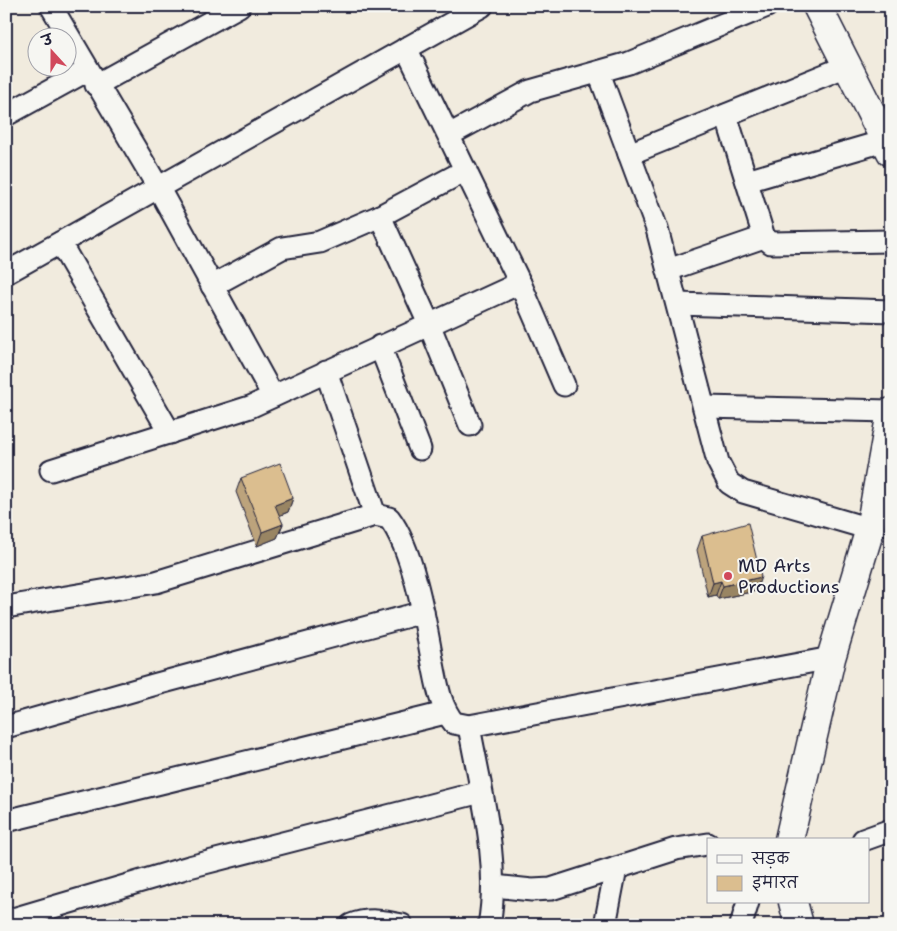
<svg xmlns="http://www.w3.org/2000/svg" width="897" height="931" font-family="'Shantell Sans','Playpen Sans Deva',sans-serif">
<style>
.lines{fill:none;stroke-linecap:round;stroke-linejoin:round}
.minor-casing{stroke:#22223b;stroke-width:25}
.secondary-casing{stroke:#22223b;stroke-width:31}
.minor{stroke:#f6f6f2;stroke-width:21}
.secondary{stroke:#f6f6f2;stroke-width:28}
.wall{fill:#bca37b;stroke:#22223b}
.shaded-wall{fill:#998564;stroke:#22223b}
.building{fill:#dbbe8f;stroke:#22223b}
.poi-dot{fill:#d1495b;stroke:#f6f6f2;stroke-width:2}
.labels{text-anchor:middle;stroke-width:4;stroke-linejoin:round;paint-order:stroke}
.poi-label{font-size:18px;fill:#22223b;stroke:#f6f6f2;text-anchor:start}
</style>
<rect width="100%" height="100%" fill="#f1ebde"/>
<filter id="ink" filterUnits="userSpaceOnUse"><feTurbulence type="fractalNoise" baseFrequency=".02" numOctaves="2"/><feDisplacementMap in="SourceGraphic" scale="10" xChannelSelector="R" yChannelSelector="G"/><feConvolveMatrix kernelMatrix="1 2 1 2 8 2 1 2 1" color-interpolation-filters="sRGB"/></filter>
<g filter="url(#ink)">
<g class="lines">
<!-- minor casing -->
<g class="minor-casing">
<g id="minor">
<path d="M51,6L158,187L273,396"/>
<path d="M406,48L520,283L564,385"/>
<path d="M599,73L657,229L718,462L729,483L743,492L870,529"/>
<path d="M96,85L239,6"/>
<path d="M6,115L88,70"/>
<path d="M726,115L764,237L771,243L891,241"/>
<path d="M449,135L530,91L629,63L767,6"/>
<path d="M629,154L847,66"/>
<path d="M747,181L891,139"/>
<path d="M380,216L429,324L470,425"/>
<path d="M60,243L170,433"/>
<path d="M668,270L764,237"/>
<path d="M6,273L482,6"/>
<path d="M212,286L282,248L320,242L380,216L466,170"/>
<path d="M678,304L891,311"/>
<path d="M380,346L420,449"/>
<path d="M326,371L375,515"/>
<path d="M704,407L891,411"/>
<path d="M51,470L250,407L520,283"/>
<path d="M6,607L156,582L375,515L389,518C413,549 425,620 432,659C437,682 439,705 454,723L469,726L831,658"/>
<path d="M469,726C480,788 501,862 489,925"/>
<path d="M6,727L153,685L423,612"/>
<path d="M6,821L445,713"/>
<path d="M863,840L891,830"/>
<path d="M494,886L532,890L551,889L676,849L708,844"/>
<path d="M6,921L189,867L481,792"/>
<path d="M351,925C368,918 384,921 402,925"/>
<path d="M605,925L616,868"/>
<path d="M741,925L748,902"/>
</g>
</g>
<!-- secondary casing -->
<g class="secondary-casing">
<g id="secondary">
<path d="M817,6L891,152"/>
<path d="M789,840L831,658L870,529L891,412"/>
<path d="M793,902L799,925"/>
</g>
</g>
<!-- minor -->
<use href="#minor" class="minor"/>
<!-- secondary -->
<use href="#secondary" class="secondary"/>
</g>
<!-- wall -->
<g class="wall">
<path d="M241,478L293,498L288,512L279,516L283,524L277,538L257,546L236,492Z"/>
<path d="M702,536L756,591L718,599L716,595L708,597L697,550Z"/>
</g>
<!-- shaded-wall -->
<g class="shaded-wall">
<path d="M293,498L288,512L270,519L275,505Z"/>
<path d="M283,524L277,538L257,546L262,532Z"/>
<path d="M761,577L756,591L718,599L723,586Z"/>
<path d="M721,581L716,595L708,597L713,583Z"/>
</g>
<!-- building -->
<g class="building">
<path d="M280,463L293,498L275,505L283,524L262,532L241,478Z"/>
<path d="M748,523L761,577L723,586L721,581L713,583L702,536Z"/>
</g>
</g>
<!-- markers -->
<circle class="poi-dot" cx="728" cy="576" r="5"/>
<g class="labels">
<!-- poi labels -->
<g class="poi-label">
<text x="738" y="572">MD Arts<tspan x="738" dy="21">Productions</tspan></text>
</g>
</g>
<!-- margin -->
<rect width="897" height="931" fill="none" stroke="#f6f6f2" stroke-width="25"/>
<rect x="12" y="12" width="872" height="906" fill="none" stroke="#22223b" stroke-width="2" filter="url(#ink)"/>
<!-- legend -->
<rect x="707" y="838" width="162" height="65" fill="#f6f6f2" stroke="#a1a1a9"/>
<rect x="717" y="855" width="25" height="8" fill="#f6f6f2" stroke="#a1a1a9"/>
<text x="752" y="864" font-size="15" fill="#22223b">सड़क</text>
<rect x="717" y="876" width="25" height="15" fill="#dbbe8f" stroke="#a1a1a9"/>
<text x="752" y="888" font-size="15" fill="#22223b">इमारत</text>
<!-- north arrow -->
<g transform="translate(52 52) rotate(339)"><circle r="24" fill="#f6f6f2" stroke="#a1a1a9"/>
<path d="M0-4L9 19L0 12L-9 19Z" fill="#d1495b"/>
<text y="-8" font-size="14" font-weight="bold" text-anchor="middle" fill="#22223b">उ</text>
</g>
</svg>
